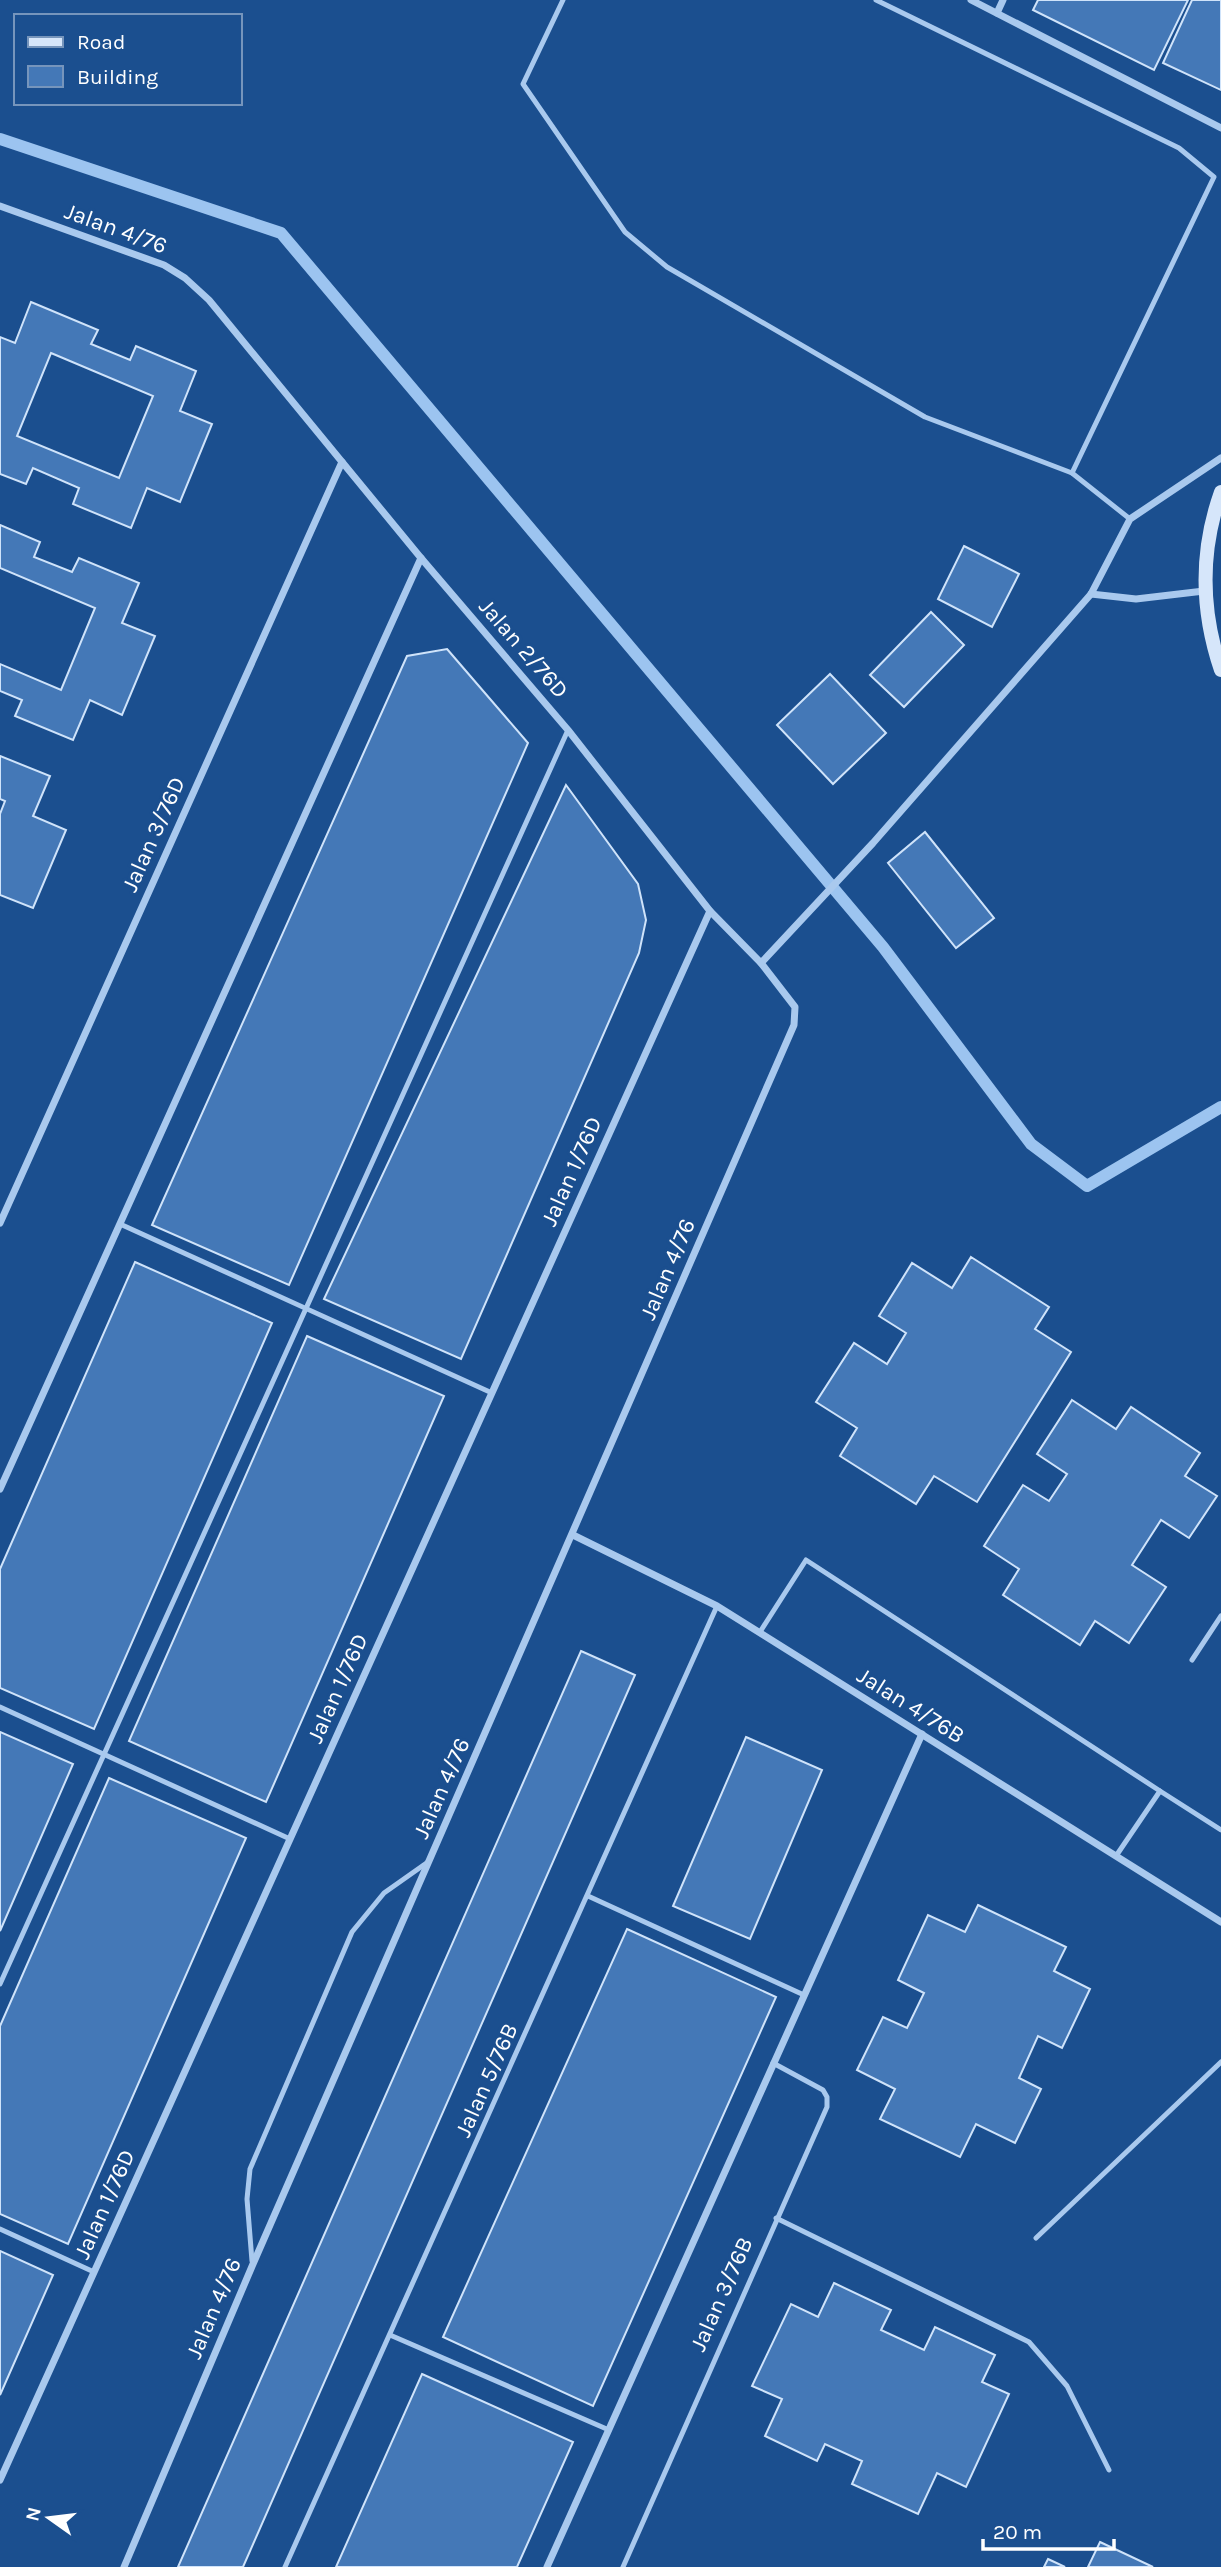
<svg xmlns="http://www.w3.org/2000/svg" width="1221" height="2567" font-family="Karla,sans-serif">
<style>
.lines{fill:none;stroke-linecap:round;stroke-linejoin:round}
.stream{stroke:#9cc4f0;stroke-width:12}
.building{fill:#4478b7;stroke:#cfe3fa;stroke-width:2;fill-rule:evenodd}
.lane{stroke:#a9c9ee;stroke-width:5}
.street{stroke:#a9c9ee;stroke-width:7}
.secondary{stroke:#d6e6fa;stroke-width:14}
.labels{text-anchor:middle;stroke-width:6;stroke-linejoin:round;paint-order:stroke}
.street-label{font-size:23px;fill:#fff;stroke:#1b4f8f}
</style>
<rect width="100%" height="100%" fill="#1b4f8f"/>
<g class="lines">
<!-- stream -->
<path class="stream" d="M0,139L281,233L883,947L1031,1144L1087,1186L1221,1107"/>
</g>
<!-- building -->
<g class="building">
<path d="M1038,0H1188L1154,70L1033,10Z"/>
<path d="M1192,0H1221V90L1163,63Z"/>
<path d="M31,302L98,330L91,344L130,360L136,346L196,371L180,411L212,424L180,502L147,488L131,528L73,504L79,488L33,468L26,484L0,474V337L15,343ZM51,353L153,396L119,478L17,436Z"/>
<path d="M0,525L40,542L34,557L72,572L79,558L139,583L122,623L155,636L122,715L90,700L73,740L15,716L22,700L0,691V664L61,690L95,608L0,568Z"/>
<path d="M964,546L1019,574L992,627L938,599Z"/>
<path d="M931,612L964,645L904,707L870,675Z"/>
<path d="M447,649L528,743L289,1285L152,1225L407,656Z"/>
<path d="M830,674L886,733L833,784L777,725Z"/>
<path d="M0,756L50,776L33,816L66,830L33,908L0,895V814L5,801L0,799Z"/>
<path d="M566,785L638,884L646,920L639,953L461,1359L324,1299Z"/>
<path d="M925,832L994,918L956,948L888,863Z"/>
<path d="M971,1257L1049,1307L1035,1329L1071,1352L977,1502L934,1476L916,1504L840,1456L857,1428L816,1402L854,1343L887,1364L906,1333L879,1316L912,1263L952,1288Z"/>
<path d="M135,1262L272,1323L94,1729L0,1688V1569Z"/>
<path d="M307,1336L444,1396L266,1802L129,1741Z"/>
<path d="M1072,1400L1116,1429L1131,1407L1200,1453L1185,1476L1217,1496L1189,1538L1161,1520L1132,1565L1166,1587L1129,1643L1095,1621L1080,1645L1003,1595L1019,1569L984,1546L1023,1485L1049,1501L1067,1474L1037,1454Z"/>
<path d="M581,1651L635,1675L243,2567H178Z"/>
<path d="M0,1732L73,1764L0,1931Z"/>
<path d="M746,1737L822,1770L750,1939L673,1906Z"/>
<path d="M109,1778L246,1838L68,2244L0,2214V2026Z"/>
<path d="M978,1905L1066,1947L1054,1971L1090,1989L1062,2048L1038,2036L1019,2078L1041,2089L1015,2143L976,2124L960,2157L880,2119L895,2089L857,2070L883,2017L907,2028L924,1993L898,1980L928,1915L965,1932Z"/>
<path d="M627,1929L776,1997L593,2406L443,2337Z"/>
<path d="M0,2251L53,2275L0,2395Z"/>
<path d="M834,2283L891,2310L881,2330L924,2350L935,2327L995,2355L982,2382L1009,2394L966,2487L937,2473L918,2514L852,2484L862,2461L825,2444L817,2461L765,2436L782,2399L752,2386L791,2304L818,2317Z"/>
<path d="M422,2374L573,2442L517,2567H336Z"/>
<path d="M1100,2542L1153,2567H1088Z"/>
<path d="M1048,2559L1065,2567H1044Z"/>
</g>
<g class="lines">
<!-- lane -->
<g class="lane">
<path d="M563,0L523,84L625,232L667,267L925,417L1072,473L1130,519"/>
<path d="M876,0L1179,148L1214,177L1072,473"/>
<path d="M120,1224L492,1393"/>
<path d="M760,1632L806,1560L1160,1791L1116,1856"/>
<path d="M1192,1660L1221,1616"/>
<path d="M0,1707L290,1839"/>
<path d="M1160,1791L1221,1830"/>
<path d="M588,1896L804,1995"/>
<path d="M0,1984L568,730"/>
<path d="M776,2218L1029,2342L1067,2386L1109,2470"/>
<path d="M0,2229L94,2272"/>
<path d="M1036,2238L1221,2062"/>
<path d="M252,2261L247,2199L250,2169L352,1932L384,1893L428,1862"/>
<path d="M390,2335L609,2430"/>
<path d="M285,2567L717,1606"/>
<path d="M623,2567L827,2107V2097L823,2090L773,2063"/>
</g>
<!-- street -->
<g class="street">
<path d="M971,0L1221,128"/>
<path d="M997,13L1003,0"/>
<path d="M0,206L164,265L185,278L209,300L421,558L568,730L710,911L761,963L795,1007L794,1025L253,2264L124,2567"/>
<path d="M1091,594L1136,599L1204,591"/>
<path d="M761,963L873,843L1091,594L1130,519L1221,458"/>
<path d="M0,1223L342,462"/>
<path d="M0,1489L421,558"/>
<path d="M573,1535L717,1606L1221,1922"/>
<path d="M0,2480L710,911"/>
<path d="M547,2567L922,1734"/>
</g>
<!-- secondary -->
<path class="secondary" d="M1221,492C1200,551 1201,611 1221,670"/>
</g>
<g class="labels">
<!-- street labels -->
<g class="street-label">
<text transform="translate(116 228) rotate(20)" y="8">Jalan 4/76</text>
<text transform="translate(524 648) rotate(49)" y="8">Jalan 2/76D</text>
<text transform="translate(153 834) rotate(-66)" y="8">Jalan 3/76D</text>
<text transform="translate(571 1171) rotate(-66)" y="8">Jalan 1/76D</text>
<text transform="translate(667 1269) rotate(-67)" y="8">Jalan 4/76</text>
<text transform="translate(337 1688) rotate(-66)" y="8">Jalan 1/76D</text>
<text transform="translate(911 1705) rotate(32)" y="8">Jalan 4/76B</text>
<text transform="translate(441 1788) rotate(-66)" y="8">Jalan 4/76</text>
<text transform="translate(486 2080) rotate(-66)" y="8">Jalan 5/76B</text>
<text transform="translate(104 2204) rotate(-66)" y="8">Jalan 1/76D</text>
<text transform="translate(721 2294) rotate(-66)" y="8">Jalan 3/76B</text>
<text transform="translate(213 2308) rotate(-67)" y="8">Jalan 4/76</text>
</g>
</g>
<!-- legend -->
<rect x="14" y="14" width="228" height="91" fill="#1b4f8f" stroke="#7695bc" stroke-width="2"/>
<rect x="28" y="37" width="35" height="10" fill="#d6e6fa" stroke="#7695bc" stroke-width="2"/>
<text x="77" y="49" font-size="21" fill="#ffffff">Road</text>
<rect x="28" y="66" width="35" height="21" fill="#4478b7" stroke="#7695bc" stroke-width="2"/>
<text x="77" y="84" font-size="21" fill="#ffffff">Building</text>
<!-- north arrow -->
<g transform="translate(49 2518) rotate(284)" stroke="#1b4f8f" stroke-width="5" paint-order="stroke">
<path d="M0-5L12 26L0 18L-12 26Z" fill="#ffffff"/>
<text y="-10" font-size="19" font-weight="bold" text-anchor="middle" fill="#ffffff">N</text>
</g>
<!-- scale -->
<path d="M983 2539v10h131v-10" fill="none" stroke="#ffffff" stroke-width="3.5"/>
<text x="993" y="2539" font-size="21" fill="#ffffff" stroke="#1b4f8f" stroke-width="5" paint-order="stroke">20 m</text>
</svg>
